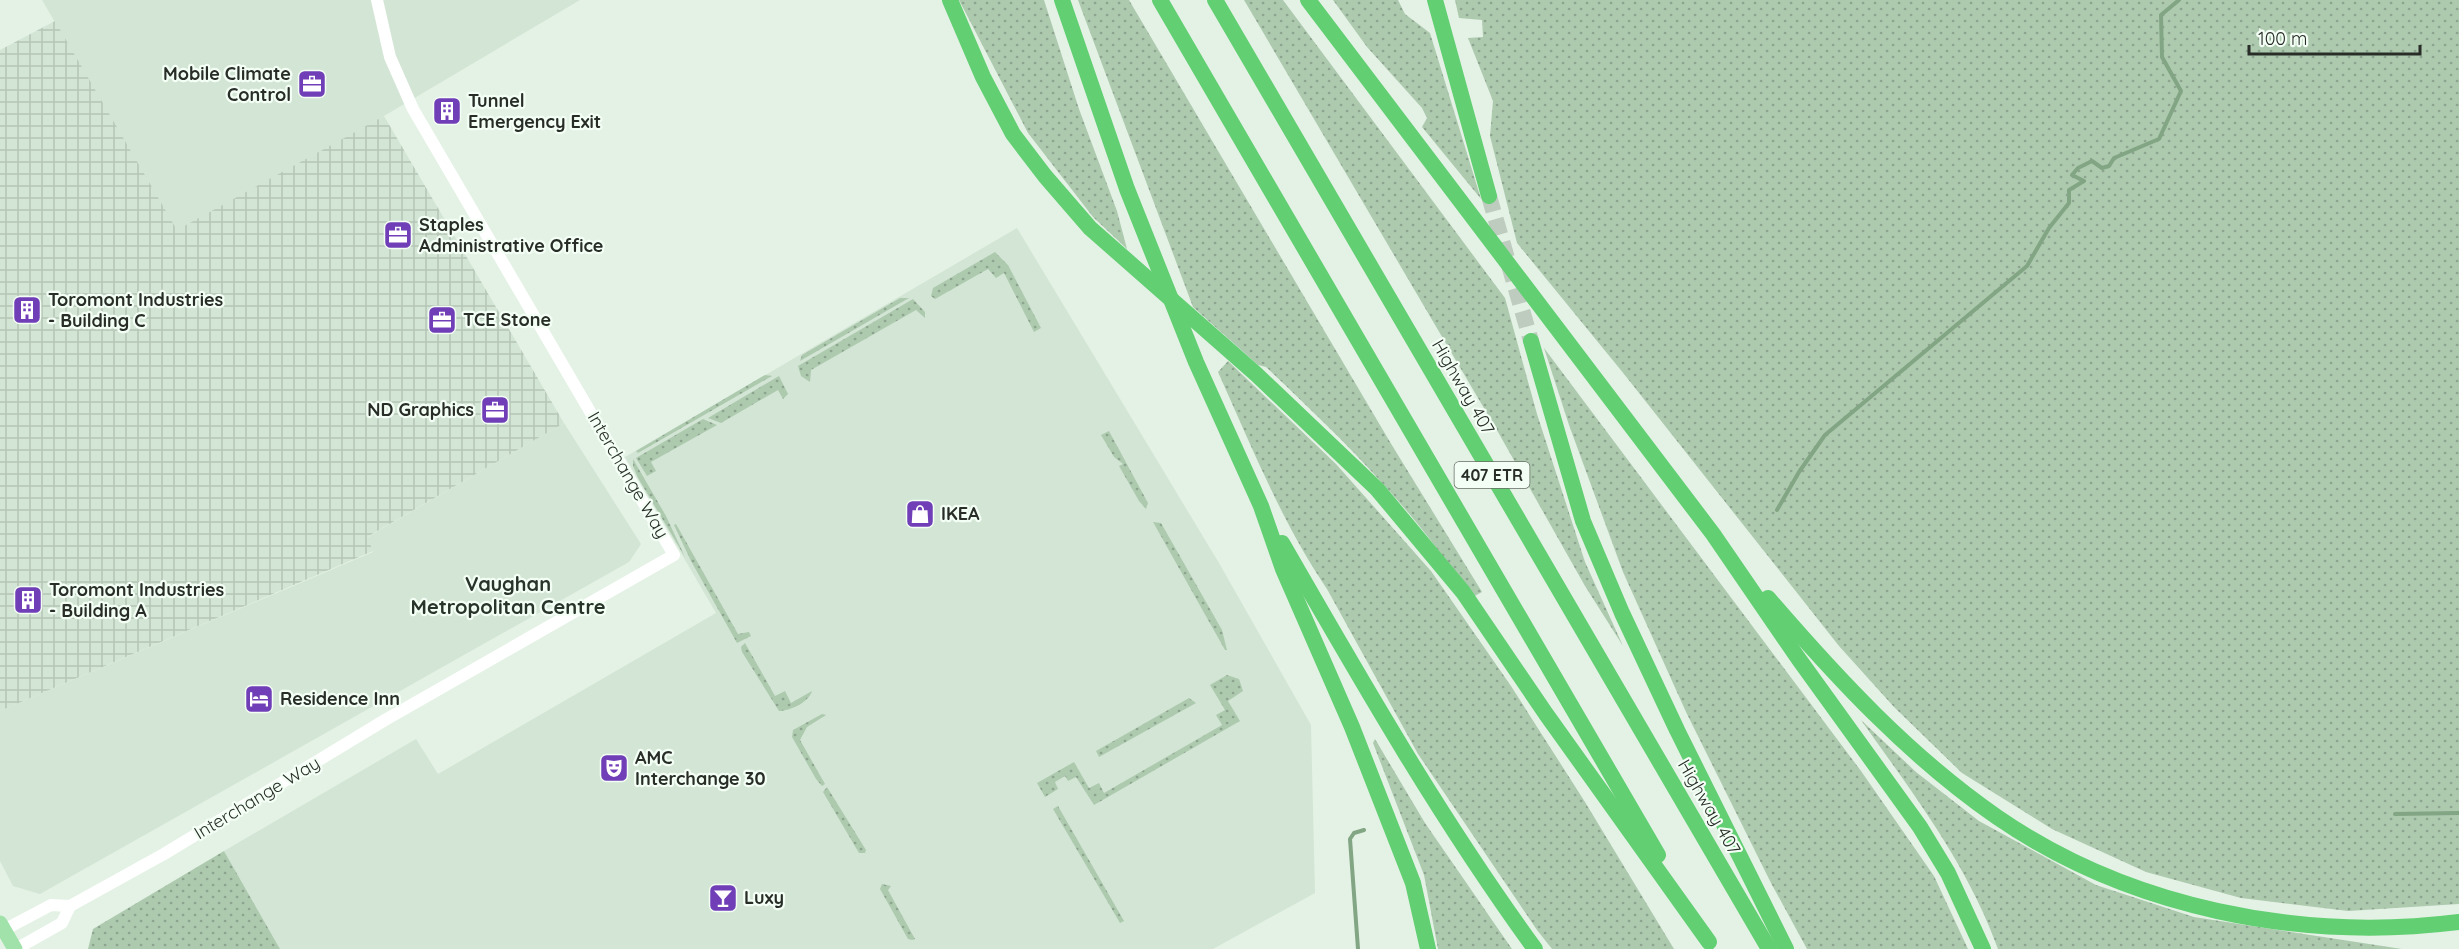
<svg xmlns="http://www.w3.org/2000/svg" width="2459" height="949" font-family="Quicksand,sans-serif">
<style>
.built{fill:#d3e5d4}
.industrial{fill:url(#industrial-grid)}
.grass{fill:url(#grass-dots)}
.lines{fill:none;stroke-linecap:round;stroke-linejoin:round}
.stream{stroke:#82a584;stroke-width:4}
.motorway-tunnel{stroke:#becbbf;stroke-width:16;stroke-dasharray:16 8;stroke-linecap:butt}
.tertiary{stroke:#fff;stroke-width:12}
.primary{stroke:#a1e2ab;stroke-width:15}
.motorway{stroke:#62cf73;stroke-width:16}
.labels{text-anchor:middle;stroke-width:4.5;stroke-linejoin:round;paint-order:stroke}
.shield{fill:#f3fef4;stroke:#656c65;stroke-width:1.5}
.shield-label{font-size:16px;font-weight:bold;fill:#282d28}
.poi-label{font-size:18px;font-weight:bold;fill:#282d28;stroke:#f3fef4;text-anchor:start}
.street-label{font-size:18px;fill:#282d28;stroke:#f3fef4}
.neighbourhood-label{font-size:20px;font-weight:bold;fill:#283329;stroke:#f3fef4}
</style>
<defs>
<pattern id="industrial-grid" width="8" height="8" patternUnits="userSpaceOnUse" patternTransform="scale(1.5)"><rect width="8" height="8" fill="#d3e5d4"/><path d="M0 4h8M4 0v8" fill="none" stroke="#b5c5b6"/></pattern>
<pattern id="grass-dots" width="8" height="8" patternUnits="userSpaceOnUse" patternTransform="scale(1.5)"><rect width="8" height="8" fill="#adcaaf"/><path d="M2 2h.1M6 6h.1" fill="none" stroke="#8da48e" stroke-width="1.8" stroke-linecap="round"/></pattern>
</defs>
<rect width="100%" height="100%" fill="#e4f2e5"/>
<!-- built -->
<g class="built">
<path d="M42,0H580L384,116L177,231Z"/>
<path d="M1017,228L1219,563L1311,725L1315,893L1213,949H280L224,851L416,739L438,774L716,613L625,457Z"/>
<path d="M564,423L641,544L629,562L40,894L13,886L0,861V711L373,552L366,538Z"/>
</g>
<!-- industrial -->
<path class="industrial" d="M55,21L177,230L384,116L564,423L367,537L373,551L0,711V50Z"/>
<!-- grass -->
<g class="grass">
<path d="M959,0H1044L1079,109L1117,211L1127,249L1093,217L1028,133Z"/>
<path d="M1078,0H1129L1390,442L1482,592L1471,598C1416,510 1341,438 1266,367L1258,365L1193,307Z"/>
<path d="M1244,0H1283L1505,298L1537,414L1585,562L1623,646L1585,586L1498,432Z"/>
<path d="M1333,0H1398L1405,14L1430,33L1481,199L1422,127L1427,118L1422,108L1367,47Z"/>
<path d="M1455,0H2459V904L2348,911L2241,898L2146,872L2052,829L1962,773L1894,707L1839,646L1624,374L1517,243L1490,136L1493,101L1468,38L1483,37L1482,20L1459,18Z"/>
<path d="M995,252L1008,265L1041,328L1034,332L1004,273L996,278L988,269L935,299L931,296L933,288Z"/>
<path d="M900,298H909L800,361L802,355Z"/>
<path d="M913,299L925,312V318L916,310L811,370L810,382L801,376L798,366Z"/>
<path d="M1544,348L1861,771L1934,876L1968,949H1807L1771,883L1686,712L1623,572L1569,425Z"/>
<path d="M1228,361L1336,464L1431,571L1511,686L1585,802L1674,949H1552L1537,930L1418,754L1327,589C1282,523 1251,445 1218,372Z"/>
<path d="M765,375L772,376L638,453L636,451Z"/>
<path d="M779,376L788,394L783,399L778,390L721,423L708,418Z"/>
<path d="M703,419L717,425L651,462L656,471L647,476L636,458Z"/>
<path d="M1109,431L1148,503L1146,509L1139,501L1119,466L1123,464L1114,457L1101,435Z"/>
<path d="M633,459L666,516L685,557L638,478L633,466Z"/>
<path d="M1153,522L1161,523L1222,630L1227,650H1225Z"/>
<path d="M676,524L738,634L749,632L751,636L737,643L691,561L674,525Z"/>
<path d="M745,643L775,696L785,691L791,703L812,691C809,702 790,711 779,711L742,652L741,647Z"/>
<path d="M1227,675L1239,679L1243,691L1228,701L1240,721L1094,805L1076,777L1068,781L1065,776L1055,782L1058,789L1045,797L1037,783L1074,762L1089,788L1099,783L1104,793L1222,725L1216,715L1225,710L1210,685Z"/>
<path d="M1189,698L1196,703L1099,757L1096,751Z"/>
<path d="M822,714L826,715L807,727L800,740L825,784L822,786L816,779L792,737L793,730Z"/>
<path d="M1861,720L1916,772L1979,821L2096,885L2194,917L2402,949H1998C1968,865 1912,792 1861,720Z"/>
<path d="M1375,739L1425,823L1512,949H1438L1424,875L1373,743Z"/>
<path d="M827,787L866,850L865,853H859L823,792Z"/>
<path d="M1058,806L1124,921L1120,923L1053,809Z"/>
<path d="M224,851L280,949H88L93,929Z"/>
<path d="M882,884L891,886L888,890L915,939L912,940L908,939L880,889Z"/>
</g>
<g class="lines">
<!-- stream -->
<g class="stream">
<path d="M1777,510L1799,472L1825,435L2027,266L2049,228L2069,203V190L2084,181L2072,175L2078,168L2092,161L2102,168L2109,166L2114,158L2159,139L2181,91L2162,57L2161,15L2179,0"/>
<path d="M2395,814L2459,813"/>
<path d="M1358,949L1350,839L1354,833L1364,830"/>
</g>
<!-- motorway-tunnel -->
<path class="motorway-tunnel" d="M1489,196L1531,341"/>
<!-- tertiary -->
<g class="tertiary">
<path d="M0,932L51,905L70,906L164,854L385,720L674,555L413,109L390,57L377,0"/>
<path d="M16,949L62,923L70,906"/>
</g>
<!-- primary -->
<path class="primary" d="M0,923L15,949"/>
<!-- motorway -->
<g class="motorway">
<path d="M950,0L983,77L1013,134L1045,176L1090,228L1256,374L1377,489L1463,592L1546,714L1709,942"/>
<path d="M1062,0L1127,189L1196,362L1261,506L1283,569L1352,727L1413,883L1428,949"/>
<path d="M1160,0L1658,855"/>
<path d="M1215,0L1769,949"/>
<path d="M1308,0L1713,534L1798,658L1920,827L1948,873L1983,949"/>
<path d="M1435,0L1489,196"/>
<path d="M1531,341L1583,521L1622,613L1677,730L1786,949"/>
<path d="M1282,543C1362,682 1441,820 1535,949"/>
<path d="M1768,598C1837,678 1909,756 1997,817C2129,908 2300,942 2459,922"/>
</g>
</g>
<!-- icons -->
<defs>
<g id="office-square" transform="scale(1.5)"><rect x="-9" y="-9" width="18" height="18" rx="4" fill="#703fb7" stroke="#f3fef4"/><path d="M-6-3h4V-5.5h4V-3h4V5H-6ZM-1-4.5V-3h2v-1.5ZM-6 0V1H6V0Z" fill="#fff"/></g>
<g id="building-square" transform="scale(1.5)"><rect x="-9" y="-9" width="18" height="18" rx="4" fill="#703fb7" stroke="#f3fef4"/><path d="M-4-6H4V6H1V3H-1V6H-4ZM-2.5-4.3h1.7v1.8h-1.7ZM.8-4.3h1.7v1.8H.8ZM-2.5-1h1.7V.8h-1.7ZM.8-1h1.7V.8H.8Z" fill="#fff"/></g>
<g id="shop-square" transform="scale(1.5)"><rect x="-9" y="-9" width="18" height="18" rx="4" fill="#703fb7" stroke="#f3fef4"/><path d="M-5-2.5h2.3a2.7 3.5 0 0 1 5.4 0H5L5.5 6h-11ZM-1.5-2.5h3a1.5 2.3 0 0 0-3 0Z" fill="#fff"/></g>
<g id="hotel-square" transform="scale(1.5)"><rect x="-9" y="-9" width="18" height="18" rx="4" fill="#703fb7" stroke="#f3fef4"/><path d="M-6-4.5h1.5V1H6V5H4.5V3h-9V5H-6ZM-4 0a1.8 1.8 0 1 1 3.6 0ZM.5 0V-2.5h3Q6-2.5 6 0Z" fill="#fff"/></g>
<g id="theatre-square" transform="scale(1.5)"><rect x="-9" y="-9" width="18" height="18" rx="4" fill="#703fb7" stroke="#f3fef4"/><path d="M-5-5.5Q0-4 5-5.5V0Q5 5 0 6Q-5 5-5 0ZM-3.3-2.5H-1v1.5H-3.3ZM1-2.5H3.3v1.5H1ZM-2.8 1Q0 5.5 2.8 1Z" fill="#fff"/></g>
<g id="bar-square" transform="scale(1.5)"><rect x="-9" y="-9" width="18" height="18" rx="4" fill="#703fb7" stroke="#f3fef4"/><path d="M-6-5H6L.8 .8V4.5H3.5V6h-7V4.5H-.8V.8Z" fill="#fff"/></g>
</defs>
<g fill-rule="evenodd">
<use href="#office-square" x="312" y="84"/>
<use href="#building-square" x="447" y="111"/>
<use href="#office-square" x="398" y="235"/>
<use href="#building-square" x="27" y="310"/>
<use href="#office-square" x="442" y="320"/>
<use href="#office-square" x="495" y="410"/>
<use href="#shop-square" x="920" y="514"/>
<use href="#building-square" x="28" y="600"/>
<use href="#hotel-square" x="259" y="699"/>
<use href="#theatre-square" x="614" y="768"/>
<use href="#bar-square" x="723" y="898"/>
</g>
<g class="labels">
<!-- shield labels -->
<rect class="shield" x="1454.5" y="462" width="75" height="26" rx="4.5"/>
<g class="shield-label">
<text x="1492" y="481">407 ETR</text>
</g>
<!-- poi labels -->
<g class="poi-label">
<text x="291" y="80" text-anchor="end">Mobile Climate<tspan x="291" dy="21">Control</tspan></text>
<text x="468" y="107">Tunnel<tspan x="468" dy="21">Emergency Exit</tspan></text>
<text x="419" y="231">Staples<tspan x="419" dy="21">Administrative Office</tspan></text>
<text x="48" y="306">Toromont Industries<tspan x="48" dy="21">- Building C</tspan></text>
<text x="463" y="326">TCE Stone</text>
<text x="474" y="416" text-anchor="end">ND Graphics</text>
<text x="941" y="520">IKEA</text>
<text x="49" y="596">Toromont Industries<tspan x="49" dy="21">- Building A</tspan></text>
<text x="280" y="705">Residence Inn</text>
<text x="635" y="764">AMC<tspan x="635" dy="21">Interchange 30</tspan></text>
<text x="744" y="904">Luxy</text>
</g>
<!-- street labels -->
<g class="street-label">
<text transform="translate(1463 387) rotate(60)" y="6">Highway 407</text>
<text transform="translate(628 475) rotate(60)" y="6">Interchange Way</text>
<text transform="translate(257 798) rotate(-31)" y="6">Interchange Way</text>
<text transform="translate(1709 807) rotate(60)" y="6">Highway 407</text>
</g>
<!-- neighbourhood labels -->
<g class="neighbourhood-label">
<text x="508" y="591">Vaughan<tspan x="508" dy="23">Metropolitan Centre</tspan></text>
</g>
</g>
<!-- scale -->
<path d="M2249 45v9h171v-9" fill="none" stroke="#282d28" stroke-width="3"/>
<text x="2258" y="45" font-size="18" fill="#282d28" stroke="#f3fef4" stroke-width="4.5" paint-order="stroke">100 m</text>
</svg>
